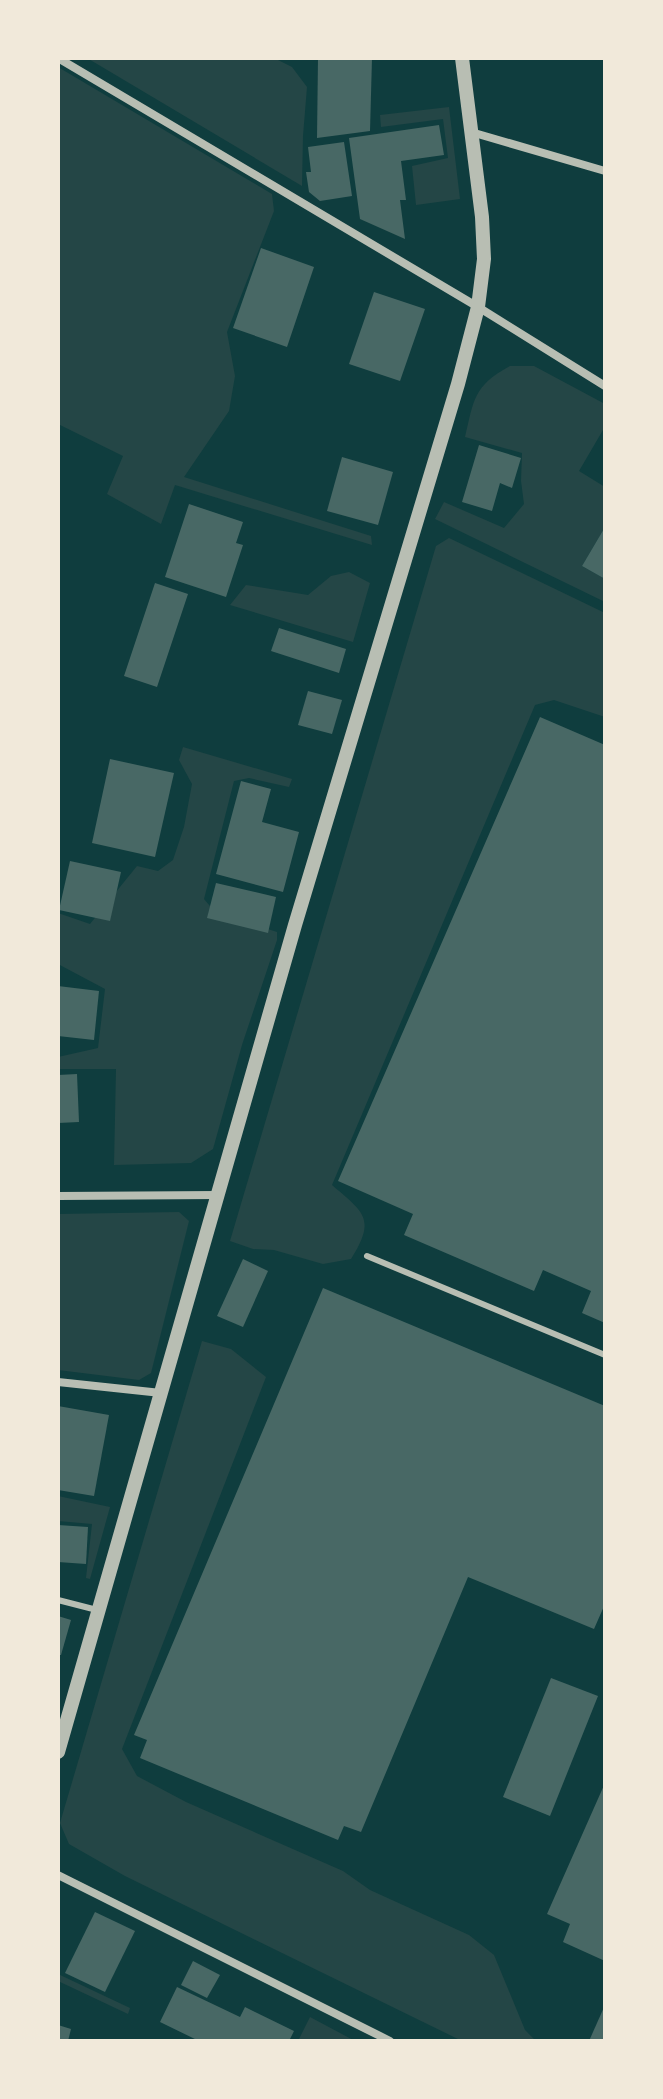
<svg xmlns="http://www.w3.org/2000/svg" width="663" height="2099" font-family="Signika,sans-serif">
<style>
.green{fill:#244646}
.building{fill:#486865}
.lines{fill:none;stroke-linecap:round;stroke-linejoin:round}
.service{stroke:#b8beb3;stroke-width:6}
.minor{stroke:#b8beb3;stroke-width:8}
.tertiary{stroke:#b8beb3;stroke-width:14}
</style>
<rect width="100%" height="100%" fill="#0f3d3e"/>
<!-- green -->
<g class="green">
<path d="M87,58H274L292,67L307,87L303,136L302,186Z"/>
<path d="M58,67L272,194L274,211L227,332L235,376L229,411L184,477L371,536L372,545L175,485L161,524L107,494L123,456L58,424Z"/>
<path d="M449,107L460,199L416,205L412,166L448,158L443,119L381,127L380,115Z"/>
<path d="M510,366H534L605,404V431L603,430L579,471L605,487V527L582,566L605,579V602L435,519L444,502L504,528L524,504L521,481L522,453L465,437C474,400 473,386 510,366Z"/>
<path d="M449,538L605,613V717L554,700L535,705L332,1185C363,1212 377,1218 351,1259L323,1264L274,1250L253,1249L230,1241L436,546Z"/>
<path d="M349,572L370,583L353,642L230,605L246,585L308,595L331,576Z"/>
<path d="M183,747L292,779L289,787L249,778L234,781L204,899L215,912L277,932V940L242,1045L213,1149L191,1163L114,1165L116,1069H58V1057L98,1048L105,989L58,964V913L90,924L137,866L158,871L173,860L184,827L192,784L179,760Z"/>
<path d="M179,1212L189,1221L151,1373L139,1380L58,1370V1214Z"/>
<path d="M202,1341L231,1349L266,1377L122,1749L137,1776L186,1802L343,1871L370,1890L469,1935L494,1955L525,2030L536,2041H462L125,1876L69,1844L60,1823Z"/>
<path d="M58,1496L110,1507L90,1579L86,1578L92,1524L58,1521Z"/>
<path d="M58,1974L130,2008L128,2014L58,1981Z"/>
<path d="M310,2017L355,2041H298Z"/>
</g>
<!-- building -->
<g class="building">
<path d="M318,58H372L370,131L317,138Z"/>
<path d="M439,125L444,155L401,161L406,200H400L405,239L360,219L349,138Z"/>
<path d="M344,142L352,196L320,201L309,192L306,172H311L308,147Z"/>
<path d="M261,248L314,267L287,347L233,328Z"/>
<path d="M374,292L425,309L400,381L349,364Z"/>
<path d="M479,445L521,458L512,488L500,483L492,511L462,502Z"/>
<path d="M342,457L393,472L378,525L327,511Z"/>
<path d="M189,504L243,522L236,543L243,545L226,597L165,577Z"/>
<path d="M605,527V579L582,566Z"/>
<path d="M155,583L188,594L157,687L124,676Z"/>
<path d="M279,628L346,649L339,673L271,651Z"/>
<path d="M308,691L342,700L332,734L298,725Z"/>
<path d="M540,717L605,745V1323L582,1313L591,1291L543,1270L534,1291L404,1235L413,1214L338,1181Z"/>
<path d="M110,759L174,773L155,857L92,843Z"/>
<path d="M241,781L271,789L262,822L299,832L283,892L216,874Z"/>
<path d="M70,861L121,872L110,921L59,910Z"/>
<path d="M216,883L276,897L268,933L207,918Z"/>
<path d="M58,986L99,991L94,1040L58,1036Z"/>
<path d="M77,1074L79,1122L58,1123V1075Z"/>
<path d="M243,1259L268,1271L243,1327L217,1316Z"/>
<path d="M323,1288L605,1406V1604L594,1629L468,1577L361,1832L344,1826L338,1840L140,1758L147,1740L134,1735Z"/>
<path d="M58,1406L109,1415L94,1496L58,1490Z"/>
<path d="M58,1525L88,1527L86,1564L58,1562Z"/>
<path d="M58,1616L71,1620L61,1655H58Z"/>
<path d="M551,1678L598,1696L550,1816L503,1797Z"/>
<path d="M605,1783V1961L563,1942L570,1924L547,1914Z"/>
<path d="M95,1912L135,1931L105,1992L65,1973Z"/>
<path d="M193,1961L220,1975L207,1998L181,1985Z"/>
<path d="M177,1987L240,2017L245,2007L294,2031L289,2041H199L160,2022Z"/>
<path d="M605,2005V2041H589Z"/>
<path d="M58,2025L71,2029L68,2041H58Z"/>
</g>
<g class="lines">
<!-- service -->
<g class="service">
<path d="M367,1256L605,1355"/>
<path d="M58,1600L97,1610"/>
</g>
<!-- minor -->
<g class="minor">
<path d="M58,58L478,307L605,386"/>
<path d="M471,132L605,171"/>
<path d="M58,1196L218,1195"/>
<path d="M58,1382L161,1393"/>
<path d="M58,1875L390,2041"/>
</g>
<!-- tertiary -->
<path class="tertiary" d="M58,1752L295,925L458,384L478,307L484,259L482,217L462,58"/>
</g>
<!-- border -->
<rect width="663" height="2099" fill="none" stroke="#f1e9da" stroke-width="120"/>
</svg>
